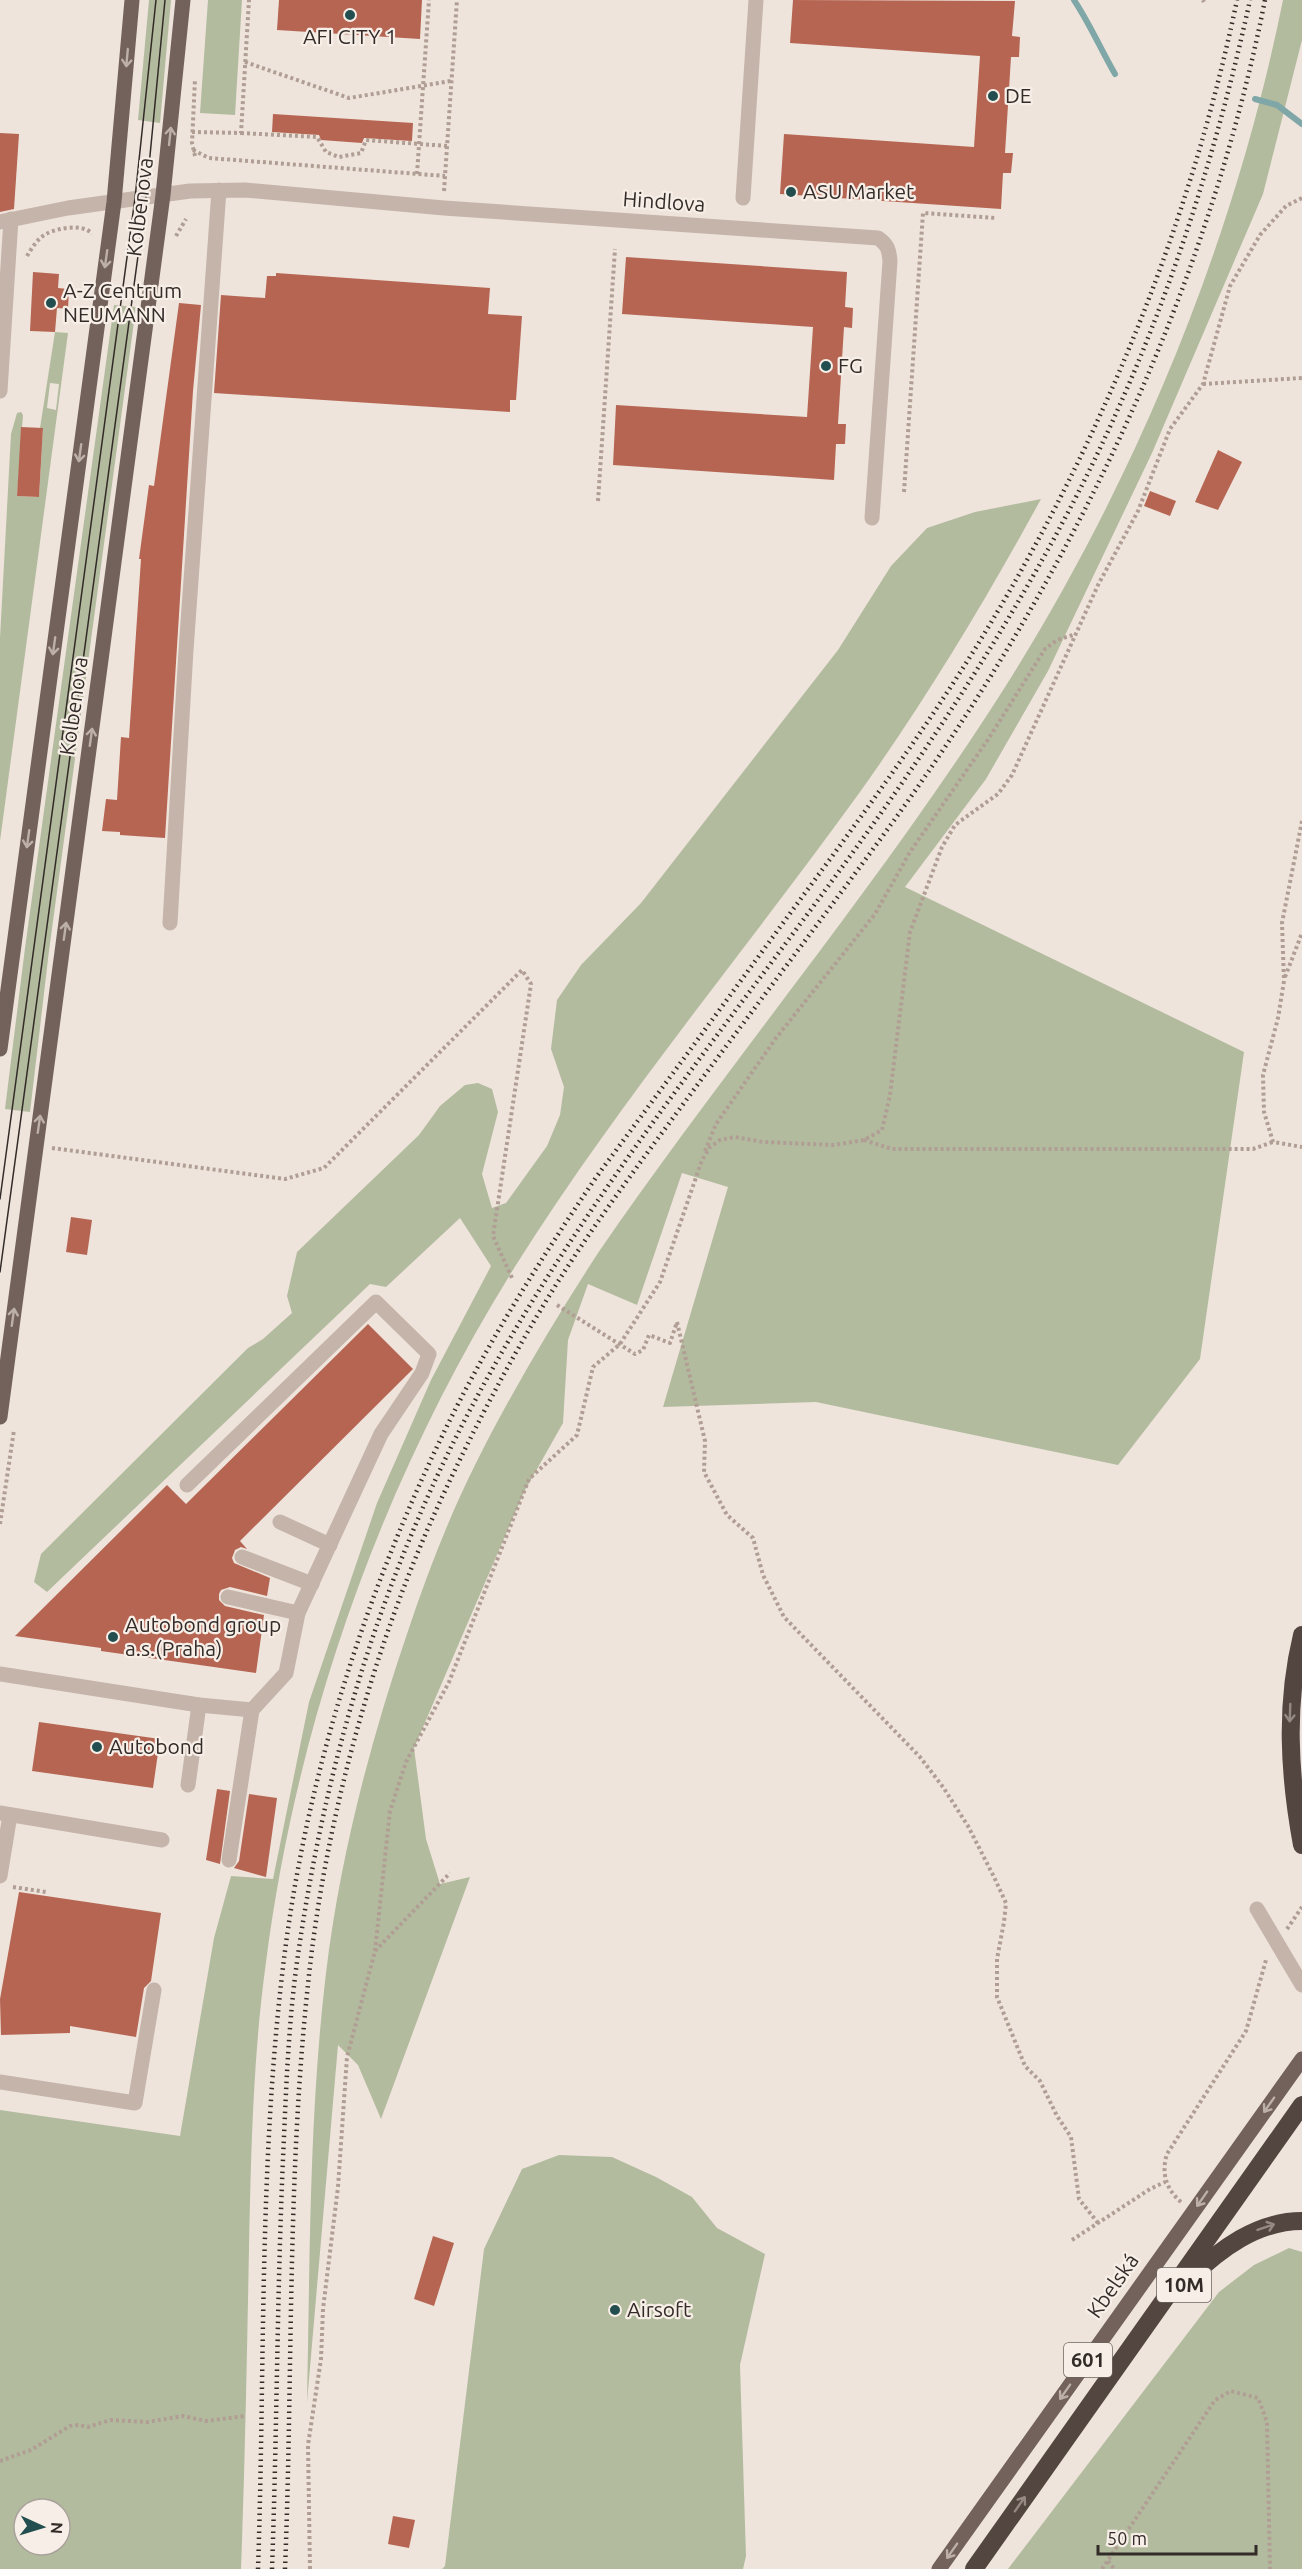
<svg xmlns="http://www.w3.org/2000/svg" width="1302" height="2569" font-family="Ubuntu,sans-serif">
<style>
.green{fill:#b3bb9e;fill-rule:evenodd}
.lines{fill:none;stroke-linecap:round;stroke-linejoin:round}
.stream{stroke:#7fa7a7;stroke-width:6}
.building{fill:#b66552}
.path{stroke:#b09e94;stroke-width:4;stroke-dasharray:3 3;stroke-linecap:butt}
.minor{stroke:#c5b4a9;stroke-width:15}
.major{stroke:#73625b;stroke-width:15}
.highway{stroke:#534540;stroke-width:18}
.tram{stroke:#332b28;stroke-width:1.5}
.rail{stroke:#332b28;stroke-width:4.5;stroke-dasharray:1.5 4.5;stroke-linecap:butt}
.minor-bridge{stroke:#c5b4a9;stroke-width:15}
.oneway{stroke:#bcb0a8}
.oneway2{stroke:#958983}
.poi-dot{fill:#234e4f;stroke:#f7efe7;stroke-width:2}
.labels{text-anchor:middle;stroke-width:4.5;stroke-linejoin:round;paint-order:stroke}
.shield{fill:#f7efe7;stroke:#6e6661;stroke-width:1.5}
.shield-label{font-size:20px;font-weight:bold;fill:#332b28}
.poi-label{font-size:21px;fill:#332b28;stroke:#f7efe7;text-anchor:start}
.street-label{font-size:21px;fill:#332b28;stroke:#f7efe7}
</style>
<rect width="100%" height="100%" fill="#eee4dc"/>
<!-- green -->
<g class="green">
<path d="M149,0H171L160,123L138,120Z"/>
<path d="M208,0H242L235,115L200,113Z"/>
<path d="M1283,0H1302V40L1263,194L1152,453L1048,671L986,779L905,887L1244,1052L1200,1359L1118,1465L816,1402L663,1407L728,1187L682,1173L637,1305L588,1284L568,1340L563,1423L524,1492L414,1748L426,1839L440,1884L470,1877L381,2119L358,2065L338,2045L307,2402C310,2259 309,2115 326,1973C340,1857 370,1742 408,1631C427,1574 449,1517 476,1463C512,1391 554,1321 598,1253C732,1058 886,877 1012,676C1140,470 1235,238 1283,0Z"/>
<path d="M114,305L136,307L49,951L30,1112L5,1109L25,948Z"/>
<path d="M55,332L68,333L0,841V638L11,434L17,413L21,412L23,415L17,496L39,497L43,429L40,428ZM50,383L59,384L56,410L47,408Z"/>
<path d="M1041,499C986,600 927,698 860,792C746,950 620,1100 516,1265C384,1476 298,1715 266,1962C253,2056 251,2153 249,2248C247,2355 245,2462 241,2569H0V2110L180,2136L214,1938L231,1876L273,1879L309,1702L377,1503L431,1380L491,1266L460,1218L386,1287L370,1284L47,1592L34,1582L41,1554L248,1348L263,1339L292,1313L287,1296L297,1252L419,1135L440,1106L465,1085L478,1083L492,1089L498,1112L482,1174L492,1208L506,1203L547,1146L560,1115L564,1087L551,1049L557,1000L581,965L641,903L838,650L891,566L927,528L975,512ZM24,2509H60V2545H24Z"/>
<path d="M559,2155L612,2157L656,2177L692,2197L717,2228L765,2254L740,2365L746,2556L743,2569H442L445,2566L484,2249L522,2169Z"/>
<path d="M1289,2248L1302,2252V2569H1008L1219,2292L1254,2265Z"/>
</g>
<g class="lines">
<!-- stream -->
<g class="stream">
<path d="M1074,0C1090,24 1101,50 1115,74"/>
<path d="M1255,99L1277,105L1302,124"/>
</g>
</g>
<!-- building -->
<g class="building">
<path d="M279,0H422L420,39L277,30Z"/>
<path d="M793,0L1015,1L1012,36L1020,37L1019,57H1011L1005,153H1013L1011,173H1003L1001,209L780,194L784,134L974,147L980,56L790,43Z"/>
<path d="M273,114L413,123L412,141L364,138L362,143L321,140L319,135L272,132Z"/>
<path d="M0,133L19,134L14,209L0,212Z"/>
<path d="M626,257L847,272L845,307L853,308L852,328L844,327L838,424H846L845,444H836L834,480L613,465L616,405L807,417L813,327L622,314Z"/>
<path d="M33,272L59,274L58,288L69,289L68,309L57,308L55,332L30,331Z"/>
<path d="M276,273L490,288L488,314L522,316L516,400H510V412L214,393L221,295L265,298L267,276H276Z"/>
<path d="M179,303L201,305L193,391L165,838L120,835V832L102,831L106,799L117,800L121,737L129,738L141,559H139L149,485L154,486Z"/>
<path d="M21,427L43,428L39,497L17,496Z"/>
<path d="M1218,450L1242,462L1218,510L1195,502Z"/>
<path d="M1150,491L1176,501L1170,516L1144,506Z"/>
<path d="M71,1217L92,1220L87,1255L66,1252Z"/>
<path d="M368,1324L413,1369L240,1541L247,1549L241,1547L235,1550L232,1558L234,1563L270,1578L267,1596L230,1587L221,1590L219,1594V1600L225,1606L264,1615L256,1673L101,1651V1648L15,1636L167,1485L186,1504Z"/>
<path d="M39,1722L160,1739L153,1788L32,1771Z"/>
<path d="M217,1789L230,1791L220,1864L206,1860Z"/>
<path d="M249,1794L277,1798L266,1877L234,1868L239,1861Z"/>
<path d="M19,1892L161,1913L151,1981L144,1988L136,2037L70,2026V2033L1,2035L0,1999Z"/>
<path d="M433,2236L454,2243L434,2306L414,2299Z"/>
<path d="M393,2516L415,2520L409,2548L388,2544Z"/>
</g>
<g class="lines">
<!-- path -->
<g class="path">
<path d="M1203,0L1204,2"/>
<path d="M245,62L349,98L451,81"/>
<path d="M192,132L241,133L249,0"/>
<path d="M241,133L317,137L326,152L339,157L361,153L366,140L447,146"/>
<path d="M193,150L209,158L445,176"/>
<path d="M195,156L192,143L195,79"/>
<path d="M417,174L429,0"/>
<path d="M444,191L457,0"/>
<path d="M176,236L186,219"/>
<path d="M27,256C32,248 37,239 46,234C57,228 84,223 92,234"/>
<path d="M1203,384L1302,378"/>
<path d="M904,492L923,213L996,218"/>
<path d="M598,501L615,249"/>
<path d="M1302,821L1282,923L1284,981L1278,1018L1263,1075L1264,1112L1273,1142L1302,1147"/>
<path d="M1285,977L1302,933"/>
<path d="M864,1140L892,1149H1253L1273,1142"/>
<path d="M52,1148L285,1179L324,1168L522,970L531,984L493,1236L512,1278"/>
<path d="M705,1151L716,1124L776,1038L875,914L910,852L989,738L1045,649L1057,640L1076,634"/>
<path d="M557,1305L635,1354L643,1350L649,1335L670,1343L677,1322"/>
<path d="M677,1322L705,1441L704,1472L727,1515L753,1538L763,1575L784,1617L920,1757L943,1787L968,1826L994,1877L1006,1903L1004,1922L997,1959V1997L1025,2066L1040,2081L1057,2116L1071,2137L1079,2199L1098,2223"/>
<path d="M0,1524L14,1430"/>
<path d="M13,1887L46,1892"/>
<path d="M1287,1929L1302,1907"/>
<path d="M375,1951L450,1873"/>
<path d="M1181,2202C1166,2189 1161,2173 1167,2154L1246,2031L1266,1960"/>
<path d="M1072,2240L1150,2189L1165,2182"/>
<path d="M0,2461L31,2450L70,2426L79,2425L88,2427L110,2420L148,2422L183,2416L206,2421L245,2416"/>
<path d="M1108,2561L1114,2569"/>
<path d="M310,2569L308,2445L321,2359L323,2309L338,2187L347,2057L375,1951L390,1811L406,1762L449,1682L529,1479L577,1435L593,1367L620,1344L660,1282L702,1160L710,1147L720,1140L735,1137L763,1142L834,1145L864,1140L882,1130L890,1095L910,932L942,847L955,825L998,794L1012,775L1098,585L1138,511L1170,429L1203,384L1230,286L1260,235L1286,206L1302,198"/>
<path d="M1102,2569L1215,2400L1231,2391L1258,2398L1267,2422L1270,2569"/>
</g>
<!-- minor -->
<g class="minor">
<path d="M743,198L756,0"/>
<path d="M0,222L68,208L190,191L245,190L444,208L878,238C888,245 889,250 890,261L872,518"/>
<path d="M0,391L11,219"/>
<path d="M170,923L186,650L219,190"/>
<path d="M280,1522L330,1545"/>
<path d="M242,1557L312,1584"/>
<path d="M228,1597L298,1613"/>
<path d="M0,1674L199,1705L252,1710L286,1673L298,1613L381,1434L422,1373L429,1354L376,1302L187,1485"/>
<path d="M188,1785L199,1705"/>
<path d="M0,1813L162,1840"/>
<path d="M229,1860L252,1710"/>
<path d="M0,1876L10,1815"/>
<path d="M0,2082L135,2103L154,1990"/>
</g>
<!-- major -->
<g class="major">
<path d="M0,1049L114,202L132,0"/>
<path d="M0,1417L163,195L183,0"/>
<path d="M939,2569L1302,2059"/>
</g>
<!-- highway -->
<g class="highway">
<path d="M1302,1635C1285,1705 1289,1774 1302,1845"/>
<path d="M1189,2279C1220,2249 1257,2221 1302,2221"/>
<path d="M974,2569L1302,2105"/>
</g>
<!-- tram -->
<g class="tram">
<path d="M0,1199L135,198L156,0"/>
<path d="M0,1272L146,197L165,0"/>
</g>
<!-- rail -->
<g class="rail">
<path d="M258,2569C265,2369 259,2166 283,1967C305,1781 364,1596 446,1428C489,1340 542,1257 597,1176C663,1087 729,997 794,908C856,824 918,740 973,652C1097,453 1189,230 1237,0"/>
<path d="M272,2569C277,2432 277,2296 283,2159C286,2093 288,2027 297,1962C318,1812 356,1665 415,1526C527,1259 721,1040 886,806C951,713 1012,618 1065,518C1151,356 1211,179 1250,0"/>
<path d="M285,2569C293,2371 287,2172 309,1975C325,1827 369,1663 429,1526C464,1447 508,1362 554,1288C594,1224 639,1164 684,1103C754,1008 826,914 895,819C1071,575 1206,296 1265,0"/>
</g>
<!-- minor-bridge -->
<path class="minor-bridge" d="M1257,1909L1302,1985"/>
</g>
<!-- one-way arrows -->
<defs><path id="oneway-shaft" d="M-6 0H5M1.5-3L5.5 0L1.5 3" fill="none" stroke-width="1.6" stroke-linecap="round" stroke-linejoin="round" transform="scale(1.5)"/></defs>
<g class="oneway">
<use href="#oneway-shaft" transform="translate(127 58) rotate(95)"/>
<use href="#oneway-shaft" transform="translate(170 136) rotate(-84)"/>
<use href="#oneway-shaft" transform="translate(106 259) rotate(98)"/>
<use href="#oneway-shaft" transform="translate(80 453) rotate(98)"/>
<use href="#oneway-shaft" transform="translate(54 646) rotate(98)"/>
<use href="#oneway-shaft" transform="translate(91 737) rotate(-82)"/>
<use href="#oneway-shaft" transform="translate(28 839) rotate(98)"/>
<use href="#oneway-shaft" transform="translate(65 931) rotate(-82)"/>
<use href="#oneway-shaft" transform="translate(39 1124) rotate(-82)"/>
<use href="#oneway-shaft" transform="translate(13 1317) rotate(-82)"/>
<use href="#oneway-shaft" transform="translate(1269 2105) rotate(125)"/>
<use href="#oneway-shaft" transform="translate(1202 2199) rotate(125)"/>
<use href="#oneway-shaft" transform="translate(1065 2392) rotate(125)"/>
<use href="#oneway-shaft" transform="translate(952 2551) rotate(125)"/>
</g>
<g class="oneway2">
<use href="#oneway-shaft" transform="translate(1290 1713) rotate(92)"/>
<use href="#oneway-shaft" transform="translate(1266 2227) rotate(-19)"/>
<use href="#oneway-shaft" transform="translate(1020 2504) rotate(-55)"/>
</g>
<!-- markers -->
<g class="poi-dot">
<circle cx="350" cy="15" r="6"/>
<circle cx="993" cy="96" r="6"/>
<circle cx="791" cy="192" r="6"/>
<circle cx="51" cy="303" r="6"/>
<circle cx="826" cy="366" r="6"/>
<circle cx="113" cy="1637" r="6"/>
<circle cx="97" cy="1747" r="6"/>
<circle cx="615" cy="2310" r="6"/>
</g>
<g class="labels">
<!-- shield labels -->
<g class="shield">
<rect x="1157" y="2268" width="54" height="34" rx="4.5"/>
<rect x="1064" y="2343" width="48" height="34" rx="4.5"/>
</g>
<g class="shield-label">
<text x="1184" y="2292">10M</text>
<text x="1088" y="2367">601</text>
</g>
<!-- poi labels -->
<g class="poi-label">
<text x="350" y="44" text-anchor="middle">AFI CITY 1</text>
<text x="1005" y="103">DE</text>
<text x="803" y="199">ASU Market</text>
<text x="63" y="298">A-Z Centrum<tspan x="63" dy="24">NEUMANN</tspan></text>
<text x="838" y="373">FG</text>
<text x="125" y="1632">Autobond group<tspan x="125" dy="24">a.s.(Praha)</tspan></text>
<text x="109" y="1754">Autobond</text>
<text x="627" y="2317">Airsoft</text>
</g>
<!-- street labels -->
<g class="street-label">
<text transform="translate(664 202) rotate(4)" y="7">Hindlova</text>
<text transform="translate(140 207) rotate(-83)" y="7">Kolbenova</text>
<text transform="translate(74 706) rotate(-82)" y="7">Kolbenova</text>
<text transform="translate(1113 2286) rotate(-55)" y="7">Kbelská</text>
</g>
</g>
<!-- north arrow -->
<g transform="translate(42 2527) rotate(94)"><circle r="28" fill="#f7efe7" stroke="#a9a19b" stroke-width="1.5"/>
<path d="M0-4.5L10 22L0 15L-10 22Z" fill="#234e4f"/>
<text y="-9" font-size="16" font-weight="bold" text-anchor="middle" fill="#332b28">N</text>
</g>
<!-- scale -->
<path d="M1098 2545v9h158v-9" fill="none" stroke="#332b28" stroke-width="3"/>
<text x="1107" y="2545" font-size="18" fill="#332b28" stroke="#f7efe7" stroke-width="4.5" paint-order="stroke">50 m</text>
</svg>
